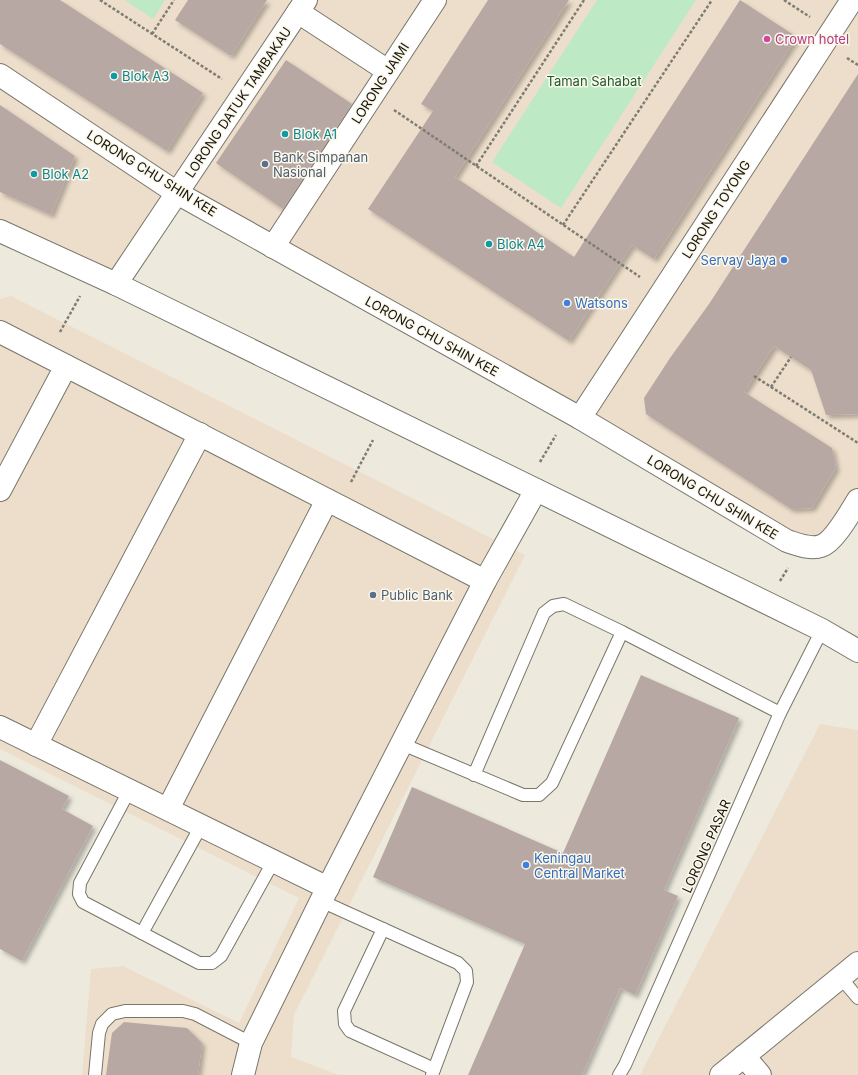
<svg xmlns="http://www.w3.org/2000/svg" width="858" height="1075" font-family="Inter,sans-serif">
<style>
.commercial{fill:#eddecb}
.green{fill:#bde9c5}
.building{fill:#b7a8a3;filter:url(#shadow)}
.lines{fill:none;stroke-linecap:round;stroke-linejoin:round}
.lane-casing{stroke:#78766a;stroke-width:14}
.street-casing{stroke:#78766a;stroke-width:24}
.secondary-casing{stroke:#78766a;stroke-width:24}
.path{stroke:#7e7c73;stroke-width:2.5;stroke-dasharray:3 2;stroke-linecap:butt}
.lane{stroke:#fff;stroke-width:12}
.street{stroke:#fff;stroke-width:22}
.secondary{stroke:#fff;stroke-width:22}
.hotel-dot{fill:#d1479c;stroke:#fbf8ea;stroke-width:1.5}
.culture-dot{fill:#0f9aa8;stroke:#fbf8ea;stroke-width:1.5}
.service-dot{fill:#5c6f8a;stroke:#fbf8ea;stroke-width:1.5}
.shop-dot{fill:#3f7fe0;stroke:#fbf8ea;stroke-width:1.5}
.labels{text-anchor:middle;stroke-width:3;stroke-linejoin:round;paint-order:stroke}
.hotel-label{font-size:13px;fill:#b23c85;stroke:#fbf8ea;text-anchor:start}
.culture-label{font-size:13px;fill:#0d838f;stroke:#fbf8ea;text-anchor:start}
.park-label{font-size:13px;fill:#1a5a2f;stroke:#fbf8ea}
.street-label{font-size:13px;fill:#151410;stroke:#fbf8ea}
.service-label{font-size:13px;fill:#4e5e75;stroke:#fbf8ea;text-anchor:start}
.shop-label{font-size:13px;fill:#366cbe;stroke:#fbf8ea;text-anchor:start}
</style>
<defs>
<filter id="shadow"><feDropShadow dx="3.5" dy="3.5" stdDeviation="2" flood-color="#0004"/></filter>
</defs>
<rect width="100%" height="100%" fill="#edeadd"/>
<!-- commercial -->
<g class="commercial">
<path d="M0,0H858V500L837,533L803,547L178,193L116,284L0,231Z"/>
<path d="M11,296L525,555L294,1015L291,1057L339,1075H82L91,969L123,966L239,1023L299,898L0,749V299Z"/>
<path d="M820,724L858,730V1075H640Z"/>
</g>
<!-- green -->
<g class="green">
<path d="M125,0H165L153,19Z"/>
<path d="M597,0H696L561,208L492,162Z"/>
</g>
<!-- building -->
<g class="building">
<path d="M0,0H60L203,93L167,151L0,44Z"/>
<path d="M188,0H267L231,56L175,20Z"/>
<path d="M488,0H569L455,177L574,257L740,0L797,37L654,259L632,245L569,341L368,209L433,111L421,104Z"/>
<path d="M286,60L352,104L283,209L216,163Z"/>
<path d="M858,74V414L826,415L811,370L774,346L744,392L832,448L836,468L812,508L791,509L646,414L644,398L670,358L709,304Z"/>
<path d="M0,105L75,156L51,215L0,192Z"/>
<path d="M641,675L739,718L664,890L678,896L635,995L620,988L582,1075H468L525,944L373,877L412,787L563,853Z"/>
<path d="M0,760L69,796L62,809L93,826L22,961L0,949Z"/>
<path d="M124,1022L187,1028L202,1043L198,1075H106L112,1033Z"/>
</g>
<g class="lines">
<!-- lane casing -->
<g class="lane-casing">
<g id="lane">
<path d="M622,632L780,713"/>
<path d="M402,744L523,795H539L552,783L622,632L564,604L553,606L544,613L474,775"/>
<path d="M129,791L80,883L79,894L83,902L199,963H212L221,956L273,862"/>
<path d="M321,901L458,963L466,971L467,982L432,1075"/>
<path d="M383,929L344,1011L345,1024L350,1031L434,1069"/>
<path d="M142,933L201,826"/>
<path d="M841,978L858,998"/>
<path d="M95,1075L99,1033L102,1024L112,1014L125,1011H183L195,1014L251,1043"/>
<path d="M619,1075L625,1065L780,713L822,630"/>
</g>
</g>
<!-- street casing -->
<g class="street-casing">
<g id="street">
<path d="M298,12L388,71"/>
<path d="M0,75L177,193L580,418L787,541C797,544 810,550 821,546C834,542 851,511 858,500"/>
<path d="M273,247L435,0"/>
<path d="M116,284L306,0"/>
<path d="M0,332L485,581"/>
<path d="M580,418L852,0"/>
<path d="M0,490L66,366"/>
<path d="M0,727L328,888"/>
<path d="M36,745L200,434"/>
<path d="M168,809L327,500"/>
<path d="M744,1056L760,1075"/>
<path d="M243,1075L251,1043L321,901L485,581L536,490"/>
<path d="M721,1075L858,963"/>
</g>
</g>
<!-- secondary casing -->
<g class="secondary-casing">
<path id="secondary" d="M0,231L116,284L822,630L858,651"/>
</g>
<!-- path -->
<g class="path">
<path d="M100,0L222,79"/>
<path d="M784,0L810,17"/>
<path d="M152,34L174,0"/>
<path d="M847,58L858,65"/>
<path d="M394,110L640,277"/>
<path d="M476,166L584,0"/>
<path d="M563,225L712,0"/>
<path d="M60,332L80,296"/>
<path d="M754,376L858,443"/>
<path d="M771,387L791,357"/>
<path d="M540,462L556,435"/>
<path d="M351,482L373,440"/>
<path d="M780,581L788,568"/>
</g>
<!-- lane -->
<use href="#lane" class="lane"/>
<!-- street -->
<use href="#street" class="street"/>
<!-- secondary -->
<use href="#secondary" class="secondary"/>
</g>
<!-- markers -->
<circle class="hotel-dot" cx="767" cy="39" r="4"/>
<g class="culture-dot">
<circle cx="114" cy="76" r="4"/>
<circle cx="285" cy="134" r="4"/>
<circle cx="34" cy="174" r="4"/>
<circle cx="489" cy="244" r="4"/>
</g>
<g class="service-dot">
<circle cx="265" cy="164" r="4"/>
<circle cx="373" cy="595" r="4"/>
</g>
<g class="shop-dot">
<circle cx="784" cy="260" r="4"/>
<circle cx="567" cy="303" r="4"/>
<circle cx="526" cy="865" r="4"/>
</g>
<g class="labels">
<!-- hotel labels -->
<g class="hotel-label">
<text x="775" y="44">Crown hotel</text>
</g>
<!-- culture labels -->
<g class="culture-label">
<text x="122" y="81">Blok A3</text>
<text x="293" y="139">Blok A1</text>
<text x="42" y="179">Blok A2</text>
<text x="497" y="249">Blok A4</text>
</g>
<!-- park labels -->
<g class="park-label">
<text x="594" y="86">Taman Sahabat</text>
</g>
<!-- street labels -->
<g class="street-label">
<text transform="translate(380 83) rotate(-57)" y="5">LORONG JAIMI</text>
<text transform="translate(238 102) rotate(-56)" y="5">LORONG DATUK TAMBAKAU</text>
<text transform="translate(152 173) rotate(32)" y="5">LORONG CHU SHIN KEE</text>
<text transform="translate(716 209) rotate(-57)" y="5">LORONG TOYONG</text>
<text transform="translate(432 336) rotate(29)" y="5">LORONG CHU SHIN KEE</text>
<text transform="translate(713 497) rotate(31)" y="5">LORONG CHU SHIN KEE</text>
<text transform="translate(706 846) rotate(-66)" y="5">LORONG PASAR</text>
</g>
<!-- service labels -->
<g class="service-label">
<text x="273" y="162">Bank Simpanan<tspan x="273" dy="15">Nasional</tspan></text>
<text x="381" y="600">Public Bank</text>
</g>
<!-- shop labels -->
<g class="shop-label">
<text x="776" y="265" text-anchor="end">Servay Jaya</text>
<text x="575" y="308">Watsons</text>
<text x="534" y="863">Keningau<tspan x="534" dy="15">Central Market</tspan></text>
</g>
</g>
</svg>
